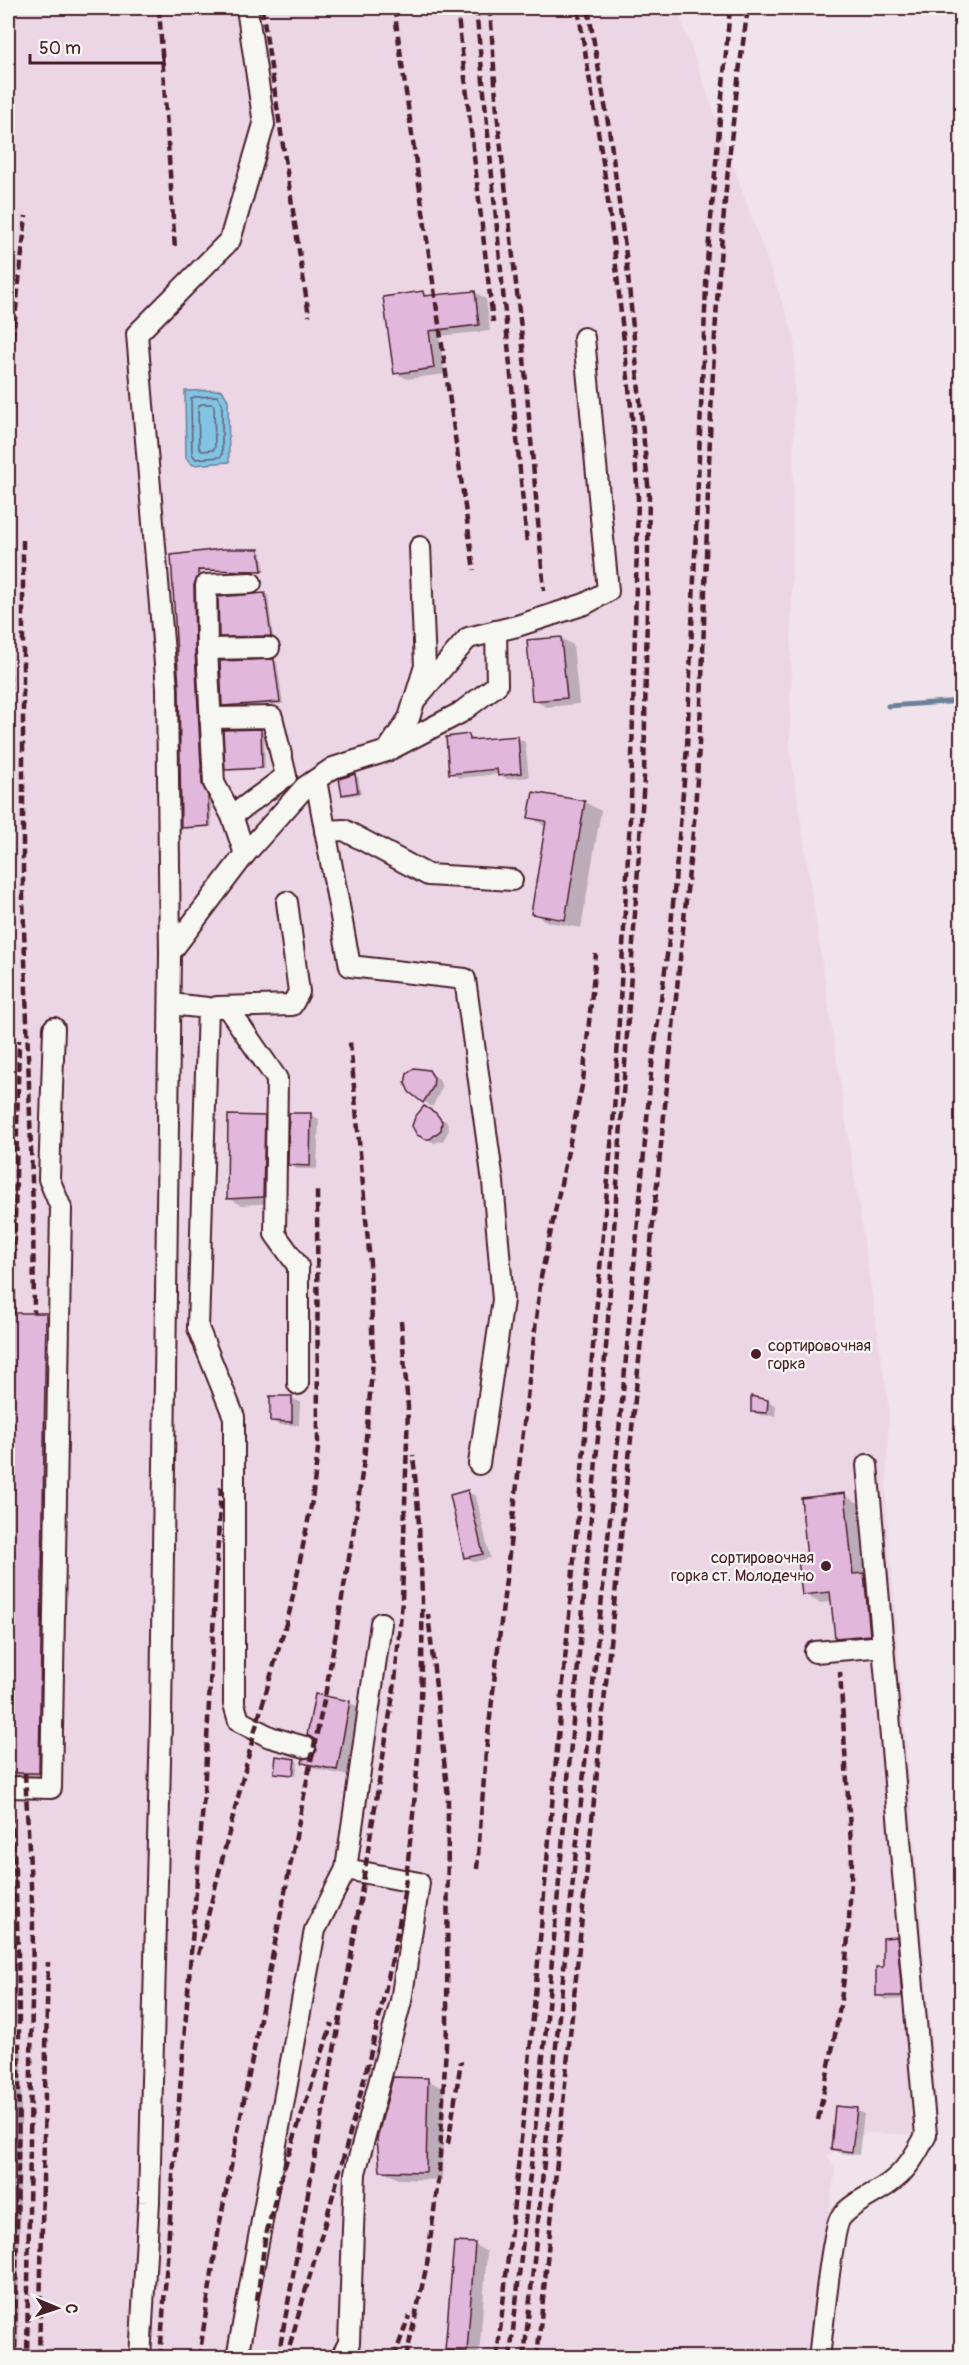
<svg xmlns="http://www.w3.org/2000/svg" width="969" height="2365" font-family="Pangolin,sans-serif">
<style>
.built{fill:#ecd6e6}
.water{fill:#83c3e3;stroke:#6c8199;stroke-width:1.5}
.shadow{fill:#0003}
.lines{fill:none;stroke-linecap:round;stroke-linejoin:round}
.shore{stroke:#616175;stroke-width:1.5}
.stream{stroke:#6c8199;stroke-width:5}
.building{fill:#e1b7dc;stroke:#4a1f2b;stroke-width:1.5}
.minor-casing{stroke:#4a1f2b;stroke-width:24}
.minor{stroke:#f6f6f2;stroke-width:20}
.rail{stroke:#4a1f2b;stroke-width:4.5;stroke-dasharray:9 4.5;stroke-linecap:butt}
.poi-dot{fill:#4a1f2b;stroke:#f6f6f2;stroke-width:2}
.labels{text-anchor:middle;stroke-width:4.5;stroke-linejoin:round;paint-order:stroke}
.poi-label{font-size:16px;fill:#4a1f2b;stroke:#f6f6f2;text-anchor:start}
</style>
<rect width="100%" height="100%" fill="#f0e3eb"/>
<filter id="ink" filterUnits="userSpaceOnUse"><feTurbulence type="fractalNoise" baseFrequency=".0167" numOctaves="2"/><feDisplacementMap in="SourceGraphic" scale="12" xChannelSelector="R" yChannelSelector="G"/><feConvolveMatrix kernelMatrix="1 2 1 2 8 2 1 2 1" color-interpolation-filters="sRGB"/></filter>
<g filter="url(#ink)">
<!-- built -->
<path class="built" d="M8,8H677L795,338L790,748L889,1408L886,1502L939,2129L937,2139L926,2135L867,2133L827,2156L835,2170L809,2357L8,2358Z"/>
<!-- water -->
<path class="water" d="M222,390L228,400L229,462L193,465L186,458L185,391Z"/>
<!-- shadow -->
<g class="shadow">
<path d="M475,292L486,299L490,331L439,336L445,374L407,379L396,373L423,293L430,297Z"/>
<path d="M259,551L262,553L265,572L201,571L198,652L205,787L211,799L212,827L185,829L182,827L180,688L173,557Z"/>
<path d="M265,594L268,596L273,637L224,638L220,636Z"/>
<path d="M561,638L573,645L579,704L546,707L534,700Z"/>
<path d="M273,660L277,662L283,704L227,707L223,705Z"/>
<path d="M260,731L264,733L265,769L230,771L227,769Z"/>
<path d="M469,736L477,740L517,737L525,742L529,777L507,779L499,774L459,778L451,773Z"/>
<path d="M355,775L358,777L361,794L346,796L343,794Z"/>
<path d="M585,802L601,811L581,928L548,922L532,913L546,827L530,817Z"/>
<path d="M424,1069L439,1079L442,1088L432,1107L410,1091L411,1071Z"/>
<path d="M424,1108L447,1122L449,1130L443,1141L434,1143L418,1134Z"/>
<path d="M311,1115L319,1119L317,1169H297L289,1164Z"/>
<path d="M264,1117L276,1124L275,1203L241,1205L229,1198Z"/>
<path d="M8,1314L45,1315L61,1324L55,1782L8,1781Z"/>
<path d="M292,1398L300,1402L299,1425H279L271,1420Z"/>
<path d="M752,1398L768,1401L776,1406L775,1416L760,1415L752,1411Z"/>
<path d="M468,1492L476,1496L490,1558L474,1562L466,1557Z"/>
<path d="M844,1495L860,1504L868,1577L886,1644L852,1647L836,1637L832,1602L820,1603L803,1594L809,1559Z"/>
<path d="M349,1702L361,1709L349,1776L316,1769L304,1762L314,1757Z"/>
<path d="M295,1760L298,1762L296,1776L276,1772Z"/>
<path d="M896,1938L904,1943L909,1999L886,2000L878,1995Z"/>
<path d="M8,2043L22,2052L18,2347H8Z"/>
<path d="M427,2080L444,2089L442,2180L398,2179L382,2170Z"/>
<path d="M856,2110L864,2114L859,2155L840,2153L832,2149Z"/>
<path d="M475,2245L487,2252L479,2358L459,2357L447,2350Z"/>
</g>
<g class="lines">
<!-- shore -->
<g class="shore">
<path d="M217,396L222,403V455L220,457L196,459L192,454L191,399L194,397Z"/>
<path d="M201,404H212L214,406L215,447L213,450L202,451L199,448L198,407Z"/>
</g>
<!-- stream -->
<path class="stream" d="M888,706L962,701"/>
</g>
<!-- building -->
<g class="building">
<path d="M423,291L424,296L475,291L479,325L429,331L434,368L394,374L383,297Z"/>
<path d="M221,549H259L262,571L198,570V576L194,585L195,650L202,784L208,796L209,826L181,828L179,688L171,555Z"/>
<path d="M265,593L271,636L219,637L218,597Z"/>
<path d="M561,637L567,698L532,701L527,640Z"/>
<path d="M274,659L280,702L222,706L220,661Z"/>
<path d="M261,729L262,768L225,770L223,730Z"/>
<path d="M469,734L470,740L518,736L521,773L498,776L497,769L449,774L446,737Z"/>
<path d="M355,774L358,792L342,795L339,779Z"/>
<path d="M533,792L585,801L565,920L531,914L546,821L528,818Z"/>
<path d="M414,1068L429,1070L434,1078L433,1087L423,1103L409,1092L405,1083L407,1074Z"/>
<path d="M424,1106L436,1113L442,1121L441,1130L430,1139H425L417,1135L412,1126L415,1117Z"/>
<path d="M289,1113H311L310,1166L288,1165Z"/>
<path d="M228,1115L265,1116L263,1197L227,1199Z"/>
<path d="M8,1313H46L39,1773H8Z"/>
<path d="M270,1396H292V1422L270,1421Z"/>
<path d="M751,1396L768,1400L767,1413L751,1412Z"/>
<path d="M468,1490L483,1554L464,1558L450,1495Z"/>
<path d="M845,1493L853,1574L864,1573L870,1635L835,1638L830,1592L802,1595L798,1559L807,1558L801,1498Z"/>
<path d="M315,1694L350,1701L337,1770L302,1763L303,1759L313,1756L317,1750L314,1739L307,1735Z"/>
<path d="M276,1756L295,1759L293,1775L274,1773Z"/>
<path d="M897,1937L902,1996H876V1967H883V1938Z"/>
<path d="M393,2077L428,2078L426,2172L380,2171L377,2139Z"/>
<path d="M835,2106L857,2108L852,2152L831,2149Z"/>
<path d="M454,2242L475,2243L467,2352L445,2350Z"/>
</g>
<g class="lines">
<!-- minor casing -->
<g class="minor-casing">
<g id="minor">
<path d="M207,649L269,648"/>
<path d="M415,700L468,638L517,626L585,604L608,591L584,338"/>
<path d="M210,718L272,717L286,776L232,816"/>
<path d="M389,750L460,713L497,685L496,631"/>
<path d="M316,780L350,966L465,979L493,1182L503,1300L479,1464"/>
<path d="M325,831L344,830L428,875L512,880"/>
<path d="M245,854L305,787L333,768L387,751L409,718L425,666L420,547"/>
<path d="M170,953L167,688L137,334L230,240L264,124L247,8"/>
<path d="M170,1004L208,1008L198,1328L234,1417V1704L239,1721L270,1737L305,1747"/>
<path d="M217,1007L292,1005L299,992L287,902"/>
<path d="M227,1007L277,1079L275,1234L298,1266V1384"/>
<path d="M815,1652L884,1646"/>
<path d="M8,1787L51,1788L61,1208L49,1179L54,1028"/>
<path d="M140,2358L149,2202L161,1721L170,953L245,854L232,816L214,783L207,649L206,585L251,583"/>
<path d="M237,2358L315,1930L346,1869L381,1623"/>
<path d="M341,2358L349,2343L355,2173L401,2001L419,1883L346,1869"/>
<path d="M819,2358C822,2335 832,2228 841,2217C854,2201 876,2194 891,2182C907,2170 917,2153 926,2135L867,1465"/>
</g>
</g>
<!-- minor -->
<use href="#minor" class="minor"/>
<!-- rail -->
<g class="rail">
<path d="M159,8L175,249"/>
<path d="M262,8L309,316"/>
<path d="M394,8L474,570"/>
<path d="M457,8L493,322"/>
<path d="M476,8L527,544"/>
<path d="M490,8L497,112L523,347L544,591"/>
<path d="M8,433L9,374L26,216"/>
<path d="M23,540V896L33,1211L34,1313"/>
<path d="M8,632L10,705L8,776"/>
<path d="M13,1313L19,1040"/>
<path d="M8,1773C26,1967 17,2163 15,2358"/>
<path d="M25,1773L33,1923L27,2358"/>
<path d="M477,1869L486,1752L541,1277L583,1081L596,954"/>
<path d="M198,1955L255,1730L290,1610L312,1501L318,1449L317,1188"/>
<path d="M818,2120C828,2070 839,2021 845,1970C849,1934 850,1897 852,1860L840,1672"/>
<path d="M448,2144L461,2061"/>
<path d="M257,2300L265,2239L279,2184L332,2023"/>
<path d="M39,2358L48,1962"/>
<path d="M160,2358L173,2176L204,1793L221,1486"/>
<path d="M199,2358L219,2227L310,1765L325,1696L353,1535L364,1460L373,1360L370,1263L350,1042"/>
<path d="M278,2358L350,1963L395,1682L402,1601L408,1407L401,1321"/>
<path d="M286,2358C327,2216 370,2074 398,1929C405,1894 408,1859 412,1824C425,1702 426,1577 413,1455"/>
<path d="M394,2358L409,2316"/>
<path d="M406,2358L427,2264L439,2173L447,2027L448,1797L428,1614"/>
<path d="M497,2358L527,2085L614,1112L631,801L638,497L632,416L614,248L603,162L578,8"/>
<path d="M510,2358L546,2029L607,1335L644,778L649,495L626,255L609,128L588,8"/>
<path d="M524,2358L623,1392L651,1073L671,926L687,748L707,262L730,8"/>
<path d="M537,2358L694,822C705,679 705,535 712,392C718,263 729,135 748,8"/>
</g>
</g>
</g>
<!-- markers -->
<g class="poi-dot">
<circle cx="756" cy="1354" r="6"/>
<circle cx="826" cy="1566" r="6"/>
</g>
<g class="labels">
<!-- poi labels -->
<g class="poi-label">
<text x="768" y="1351">сортировочная<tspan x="768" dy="18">горка</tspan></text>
<text x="814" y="1563" text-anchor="end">сортировочная<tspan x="814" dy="18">горка ст. Молодечно</tspan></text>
</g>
</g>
<!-- margin -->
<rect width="969" height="2365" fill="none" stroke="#f6f6f2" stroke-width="30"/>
<rect x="15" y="15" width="939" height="2335" fill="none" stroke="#4a1f2b" stroke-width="2" filter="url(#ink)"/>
<!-- north arrow -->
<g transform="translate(57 2308) rotate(92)" stroke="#f6f6f2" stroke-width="4.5" paint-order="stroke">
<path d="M0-4.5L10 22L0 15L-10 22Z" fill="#4a1f2b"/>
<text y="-9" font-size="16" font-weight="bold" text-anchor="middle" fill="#4a1f2b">С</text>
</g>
<!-- scale -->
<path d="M30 54v9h134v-9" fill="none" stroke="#4a1f2b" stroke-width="3"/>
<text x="39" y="54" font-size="18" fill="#4a1f2b" stroke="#f6f6f2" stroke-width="4.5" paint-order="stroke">50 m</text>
</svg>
